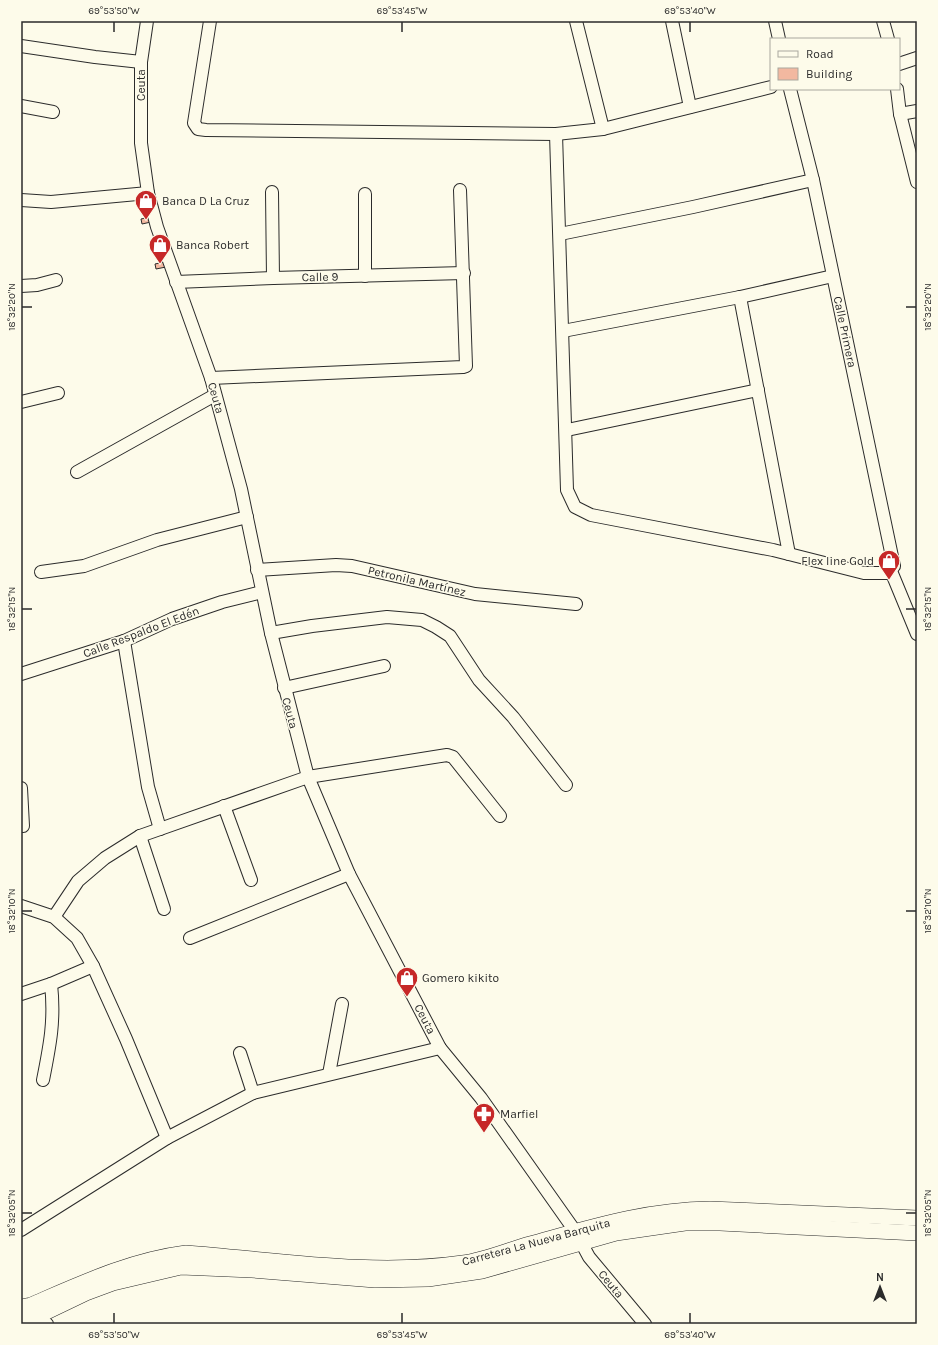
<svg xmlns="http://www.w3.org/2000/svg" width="938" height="1345" font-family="Karla,sans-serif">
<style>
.building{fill:#f2b8a0;stroke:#2b2b2b}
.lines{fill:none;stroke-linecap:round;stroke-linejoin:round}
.minor-casing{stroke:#2b2b2b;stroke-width:14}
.tertiary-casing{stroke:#2b2b2b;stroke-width:16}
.minor{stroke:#fdfbea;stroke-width:12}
.tertiary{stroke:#fdfbea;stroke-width:15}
.ticks{fill:none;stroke:#2b2b2b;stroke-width:1.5}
.labels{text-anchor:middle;stroke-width:3;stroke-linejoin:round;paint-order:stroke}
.street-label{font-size:12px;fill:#2b2b2b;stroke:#fdfbea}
.poi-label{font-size:12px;fill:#2b2b2b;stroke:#fdfbea;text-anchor:start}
.neatline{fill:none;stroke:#2b2b2b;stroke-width:1.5}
.ticks-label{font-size:10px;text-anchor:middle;fill:#2b2b2b}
</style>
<rect width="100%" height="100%" fill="#fdfbea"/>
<!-- building -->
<g class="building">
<path d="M150,217L151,222L142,224L141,219Z"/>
<path d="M164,262L166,267L156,269L155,264Z"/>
</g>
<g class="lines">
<!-- minor casing -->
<g class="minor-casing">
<g id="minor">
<path d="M147,21L141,62V143L148,193L157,227L211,378L241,489L271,633L308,777L349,874L440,1048L481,1098L575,1231L589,1257L645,1324"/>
<path d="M210,21L194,123L198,129L206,130L556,134L603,129L771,87"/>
<path d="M576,21L603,129"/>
<path d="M672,21L690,107"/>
<path d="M775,21L779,39"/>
<path d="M883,21L888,39"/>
<path d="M21,46L95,57L141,62"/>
<path d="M899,64L917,58"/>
<path d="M897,89L900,114L917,182"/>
<path d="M21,106L53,112"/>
<path d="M900,114L917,111"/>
<path d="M556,134L567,490L575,507L591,515L773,550L864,573H888L894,566L813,180L790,89"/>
<path d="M272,192L273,278"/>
<path d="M365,194V276"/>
<path d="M21,200L51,202L148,193"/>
<path d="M560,234L693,207L813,180"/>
<path d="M176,282L273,278L464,273"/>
<path d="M21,286L37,285L56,280"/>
<path d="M740,297L789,554"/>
<path d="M563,331L740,297L833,276"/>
<path d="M211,378L463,367L466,366L460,190"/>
<path d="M21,402L58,393"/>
<path d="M567,430L758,390"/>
<path d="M77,472L215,395"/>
<path d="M257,570L336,565L352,566L475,594L576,604"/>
<path d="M891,571L917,634"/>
<path d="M41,572L84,566L157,540L247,517"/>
<path d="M271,633L312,626L387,617L422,620L436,627L450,636L479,680L513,717L566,785"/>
<path d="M124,641L148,787L160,829"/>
<path d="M21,674L124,641L172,619L222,602L262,592"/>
<path d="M284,688L384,666"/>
<path d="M21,788L23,826"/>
<path d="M224,806L251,880"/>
<path d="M140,836L164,909"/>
<path d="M21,906L54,917L77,938L93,966L126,1039L167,1138"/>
<path d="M54,917L78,881L105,858L140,836L308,777L447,755L453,757L500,816"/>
<path d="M190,938L349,874"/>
<path d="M21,994L51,984L93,966"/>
<path d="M240,1053L253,1093"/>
<path d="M329,1074L342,1004"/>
<path d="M43,1080C50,1045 55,1020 51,984"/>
<path d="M21,1230L167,1138L253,1093L440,1048"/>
<path d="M38,1316L47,1324"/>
</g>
</g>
<!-- tertiary casing -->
<g class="tertiary-casing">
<g id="tertiary">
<path d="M21,1307L31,1305C82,1283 131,1260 186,1253C277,1260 373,1276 463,1263C486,1260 508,1250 530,1244C592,1227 645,1210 710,1209L917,1218"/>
<path d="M21,1319L38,1316L86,1293L113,1283L181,1267L252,1270L375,1280L428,1279L482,1271L616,1233L685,1223H720L917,1233"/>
</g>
</g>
<!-- minor -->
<use href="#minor" class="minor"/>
<!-- tertiary -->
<use href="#tertiary" class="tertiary"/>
</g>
<!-- ticks -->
<path class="ticks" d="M114,22V32M402,22V32M690,22V32M22,307H32M906,307H916M22,609H32M906,609H916M22,911H32M906,911H916M22,1213H32M906,1213H916M114,1313V1323M402,1313V1323M690,1313V1323"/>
<!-- icons -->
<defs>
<g id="shop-pin" transform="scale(1.15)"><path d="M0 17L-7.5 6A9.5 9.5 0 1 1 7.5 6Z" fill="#c62828" stroke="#fdfbea"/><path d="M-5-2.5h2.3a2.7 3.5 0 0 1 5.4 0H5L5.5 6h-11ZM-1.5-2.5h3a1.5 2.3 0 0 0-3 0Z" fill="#fff"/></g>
<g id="pharmacy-pin" transform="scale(1.15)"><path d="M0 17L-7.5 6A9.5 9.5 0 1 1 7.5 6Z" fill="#c62828" stroke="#fdfbea"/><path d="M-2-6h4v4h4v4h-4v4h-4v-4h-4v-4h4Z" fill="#fff"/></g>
</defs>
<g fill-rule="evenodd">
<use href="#shop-pin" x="146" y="201"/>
<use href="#shop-pin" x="160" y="245"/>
<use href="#shop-pin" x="889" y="561"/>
<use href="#shop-pin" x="407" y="978"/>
<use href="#pharmacy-pin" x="484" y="1114"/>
</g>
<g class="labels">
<!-- street labels -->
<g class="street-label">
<text transform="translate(141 85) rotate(-90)" y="4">Ceuta</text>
<text transform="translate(320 277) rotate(-1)" y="4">Calle 9</text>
<text transform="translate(845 332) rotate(78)" y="4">Calle Primera</text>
<text transform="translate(216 398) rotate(74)" y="4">Ceuta</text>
<text transform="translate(417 581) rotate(13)" y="4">Petronila Martínez</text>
<text transform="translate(141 632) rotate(-21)" y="4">Calle Respaldo El Edén</text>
<text transform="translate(290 713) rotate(75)" y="4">Ceuta</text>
<text transform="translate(425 1019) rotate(62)" y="4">Ceuta</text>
<text transform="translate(536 1242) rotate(-15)" y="4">Carretera La Nueva Barquita</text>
<text transform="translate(611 1284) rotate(50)" y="4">Ceuta</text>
</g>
<!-- poi labels -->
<g class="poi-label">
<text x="162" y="205">Banca D La Cruz</text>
<text x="176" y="249">Banca Robert</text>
<text x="874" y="565" text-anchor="end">Flex line Gold</text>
<text x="422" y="982">Gomero kikito</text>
<text x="500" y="1118">Marfiel</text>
</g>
</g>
<!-- border -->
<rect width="938" height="1345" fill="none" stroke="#fdfbea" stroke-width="44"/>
<!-- legend -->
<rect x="770" y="38" width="130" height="52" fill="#fdfbea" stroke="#a9a89e"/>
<rect x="778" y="51" width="20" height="6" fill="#fdfbea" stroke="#a9a89e"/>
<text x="806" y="58" font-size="12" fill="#2b2b2b">Road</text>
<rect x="778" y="68" width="20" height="12" fill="#f2b8a0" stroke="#a9a89e"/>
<text x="806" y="78" font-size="12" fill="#2b2b2b">Building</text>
<!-- north arrow -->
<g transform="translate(880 1287)" stroke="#fdfbea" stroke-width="3" paint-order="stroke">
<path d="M0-3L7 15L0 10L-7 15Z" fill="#2b2b2b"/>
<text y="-6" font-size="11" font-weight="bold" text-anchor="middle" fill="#2b2b2b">N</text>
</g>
<rect x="22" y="22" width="894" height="1301" class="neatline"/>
<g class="ticks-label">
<text x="114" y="14">69°53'50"W</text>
<text x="402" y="14">69°53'45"W</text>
<text x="690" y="14">69°53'40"W</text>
<text transform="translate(11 307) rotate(-90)" y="4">18°32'20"N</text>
<text transform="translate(927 307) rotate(-90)" y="4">18°32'20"N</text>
<text transform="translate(11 609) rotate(-90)" y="4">18°32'15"N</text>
<text transform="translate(927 609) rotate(-90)" y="4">18°32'15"N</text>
<text transform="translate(11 911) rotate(-90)" y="4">18°32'10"N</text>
<text transform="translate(927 911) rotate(-90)" y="4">18°32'10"N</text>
<text transform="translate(11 1213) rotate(-90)" y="4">18°32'05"N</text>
<text transform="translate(927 1213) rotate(-90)" y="4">18°32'05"N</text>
<text x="114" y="1338">69°53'50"W</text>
<text x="402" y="1338">69°53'45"W</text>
<text x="690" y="1338">69°53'40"W</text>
</g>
</svg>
